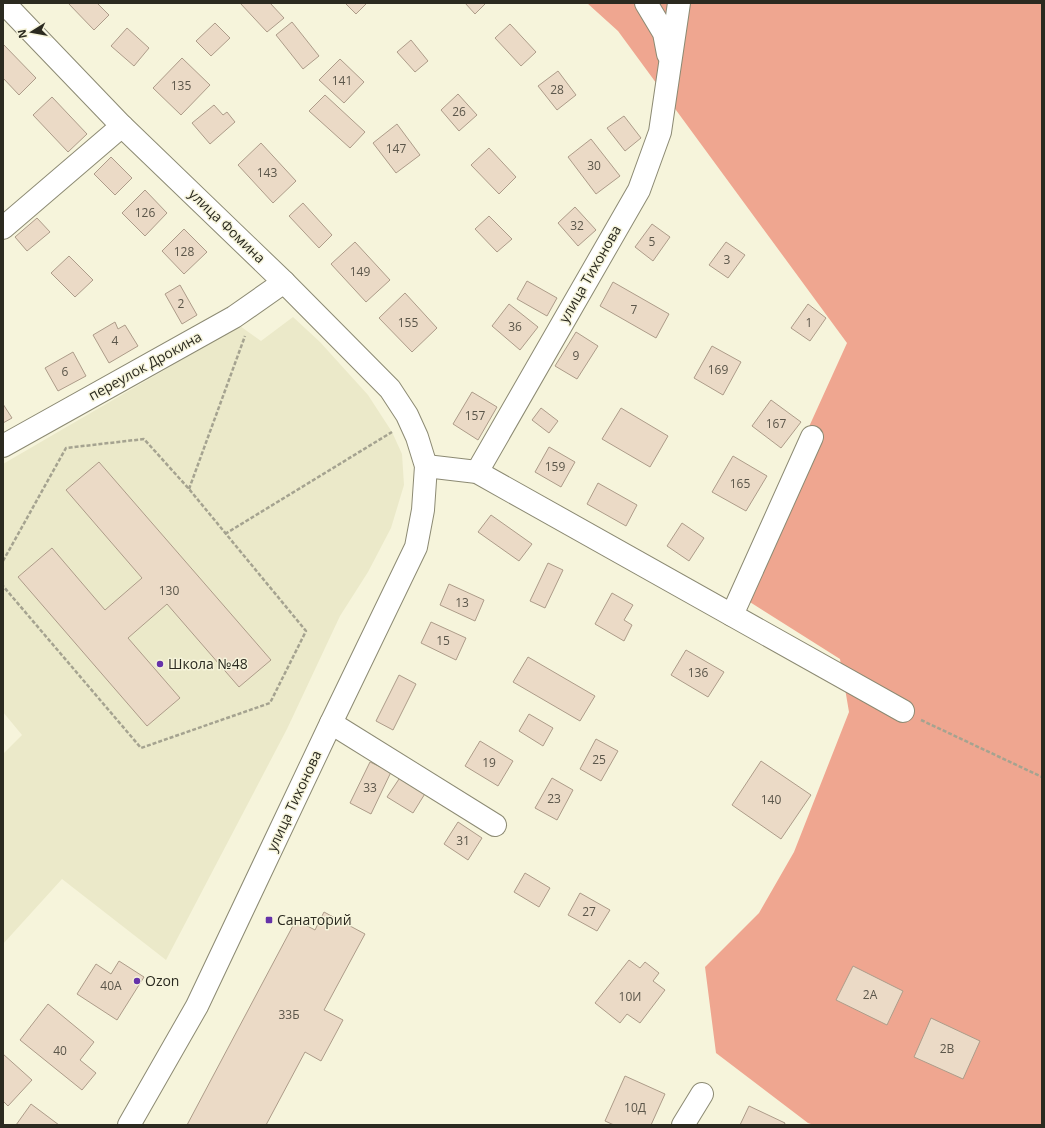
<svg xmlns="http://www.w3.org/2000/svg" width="1045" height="1128" font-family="'Open Sans',sans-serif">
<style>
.built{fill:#ebe9c9}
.forest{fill:#efa690}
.building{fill:#ebdac6;stroke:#ad9c89}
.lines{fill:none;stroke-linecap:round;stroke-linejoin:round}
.minor-casing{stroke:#8c8a73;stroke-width:24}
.path{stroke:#a5a390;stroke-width:2.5;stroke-dasharray:4 2;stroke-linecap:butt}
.minor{stroke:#fff;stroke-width:22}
.poi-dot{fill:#6532a9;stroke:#f6f4db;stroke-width:1.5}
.labels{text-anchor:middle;stroke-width:3;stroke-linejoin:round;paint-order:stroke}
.number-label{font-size:12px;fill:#5b564a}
.street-label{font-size:14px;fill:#2b2a20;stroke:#f6f4db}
.poi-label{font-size:14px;fill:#2b2a20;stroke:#f6f4db;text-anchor:start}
</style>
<rect width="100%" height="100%" fill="#f6f4db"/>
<!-- built -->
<path class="built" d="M293,317L320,342L368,395L392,432L402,454L404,485L391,528L368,572L340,616L287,729L166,960L62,879L3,944V754L22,735L3,712V464L240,326L261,341Z"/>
<!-- forest -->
<path class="forest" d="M587,3H1042V1125H814L808,1123L716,1053L705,967L759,913L794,852L849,712L840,659L734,592L847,343L618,31Z"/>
<!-- building -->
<g class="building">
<path d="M68,3H97L109,15L94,30Z"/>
<path d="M240,3H270L284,18L267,32Z"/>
<path d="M345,3H367L356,14Z"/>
<path d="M465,3H486L475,14Z"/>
<path d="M292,22L319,56L303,69L276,35Z"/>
<path d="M215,23L230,38L211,56L196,41Z"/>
<path d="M510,24L536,52L521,66L495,38Z"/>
<path d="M127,28L149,48L134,66L111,46Z"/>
<path d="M411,40L428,61L415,72L397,52Z"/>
<path d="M3,44L36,78L19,95L3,78Z"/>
<path d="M182,58L210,85L181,115L153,88Z"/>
<path d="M340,59L364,82L344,103L319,80Z"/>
<path d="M558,71L576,95L557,110L538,86Z"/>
<path d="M458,94L477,115L459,131L441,110Z"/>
<path d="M325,95L365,132L350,148L309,111Z"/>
<path d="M52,97L87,134L68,152L33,115Z"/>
<path d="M214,105L223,115L227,112L235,122L210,144L192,123Z"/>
<path d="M624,116L641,138L625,151L607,128Z"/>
<path d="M397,124L420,155L396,173L373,143Z"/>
<path d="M591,139L620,176L596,194L568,157Z"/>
<path d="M261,143L296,181L273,203L238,165Z"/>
<path d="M489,148L516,177L499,194L471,165Z"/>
<path d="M111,157L132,178L115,195L94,174Z"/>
<path d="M145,190L167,213L145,236L122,213Z"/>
<path d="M303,203L332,235L319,248L289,216Z"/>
<path d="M575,207L596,230L578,246L558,223Z"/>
<path d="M489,216L512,239L497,252L475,229Z"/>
<path d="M37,218L50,232L27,251L15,237Z"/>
<path d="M652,224L670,237L653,261L635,247Z"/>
<path d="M184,229L207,252L184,274L162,251Z"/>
<path d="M355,242L390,280L366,302L331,264Z"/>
<path d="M726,242L745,255L728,278L709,265Z"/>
<path d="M69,256L93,280L75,297L51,273Z"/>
<path d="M527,281L557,298L547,316L517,299Z"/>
<path d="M613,282L669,314L656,338L600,306Z"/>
<path d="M180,285L197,315L182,324L165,294Z"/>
<path d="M405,293L437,328L412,352L379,318Z"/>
<path d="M509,304L538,327L520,350L492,326Z"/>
<path d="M808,304L826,318L810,341L791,328Z"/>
<path d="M115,322L118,329L125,325L138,346L109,363L93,335Z"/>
<path d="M576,332L598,346L577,379L555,366Z"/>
<path d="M712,346L741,362L723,395L694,378Z"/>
<path d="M73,352L86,376L58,391L45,368Z"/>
<path d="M472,392L497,407L478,440L453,424Z"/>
<path d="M771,400L801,422L781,448L752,426Z"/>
<path d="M3,404L12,418L3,423Z"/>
<path d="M541,408L558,421L549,433L532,420Z"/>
<path d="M621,408L668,436L650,467L602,439Z"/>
<path d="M549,447L575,462L561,487L535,472Z"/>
<path d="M733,456L767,476L746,511L712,492Z"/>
<path d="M99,462L271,660L239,687L167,604L128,638L180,698L147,726L18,577L52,548L105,610L142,578L66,490Z"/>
<path d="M598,483L637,505L626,526L587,504Z"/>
<path d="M491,515L532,544L519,561L478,532Z"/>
<path d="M682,523L704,538L689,561L667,546Z"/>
<path d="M548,563L563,570L545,608L530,601Z"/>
<path d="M449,584L484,600L475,621L440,605Z"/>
<path d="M612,593L633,605L624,620L632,625L624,641L595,624Z"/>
<path d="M431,622L466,638L456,660L421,643Z"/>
<path d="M686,650L724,672L708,697L671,675Z"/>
<path d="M528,657L595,696L580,721L513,682Z"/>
<path d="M399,675L416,684L393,730L376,721Z"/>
<path d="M529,714L553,728L543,746L519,731Z"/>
<path d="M596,739L618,751L601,781L580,769Z"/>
<path d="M480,741L513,761L498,786L465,766Z"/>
<path d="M761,761L811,795L781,839L732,805Z"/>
<path d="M370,762L391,772L371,814L350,803Z"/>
<path d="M401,776L426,792L413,813L387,797Z"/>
<path d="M552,778L573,790L557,820L535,808Z"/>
<path d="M458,822L482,838L468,860L444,844Z"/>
<path d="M525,873L550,888L539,907L514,892Z"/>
<path d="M580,893L610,910L597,931L568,915Z"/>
<path d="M324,912L365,934L324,1010L343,1020L321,1061L305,1052L266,1125H187L296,920L315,930Z"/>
<path d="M629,960L640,968L645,962L659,973L653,981L665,990L640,1023L627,1014L620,1023L595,1003Z"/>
<path d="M119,961L144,977L117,1020L77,994L96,964L111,974Z"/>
<path d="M853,966L903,991L887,1025L836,1000Z"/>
<path d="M48,1004L94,1042L80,1060L96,1073L82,1090L20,1040Z"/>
<path d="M931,1018L980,1041L963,1079L914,1057Z"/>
<path d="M3,1054L32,1080L8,1106L3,1101Z"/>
<path d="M625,1076L665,1094L651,1125H614L605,1121Z"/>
<path d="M31,1104L59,1125H16Z"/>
<path d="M749,1106L785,1123L784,1125H740Z"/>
</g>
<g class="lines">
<!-- minor casing -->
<g class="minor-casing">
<g id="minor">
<path d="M4,3L122,126L284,282L390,389L407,415L417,437L426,466L423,510L416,547L331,723L197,1006L129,1125"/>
<path d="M646,3L664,33L668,54"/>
<path d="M3,228L122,126"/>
<path d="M3,446L234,317L284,282"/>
<path d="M426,466L477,472L903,711"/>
<path d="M477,472L639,190L660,132L679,3"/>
<path d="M732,615L812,437"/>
<path d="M331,723L495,825"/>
<path d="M683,1125L702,1094"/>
</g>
</g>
<!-- path -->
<g class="path">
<path d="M189,489L245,336"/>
<path d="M225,534L392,432"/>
<path d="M3,561L66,448L144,439L189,489L306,631L270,703L141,748L3,586"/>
<path d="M921,720L1042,777"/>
</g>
<!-- minor -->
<use href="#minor" class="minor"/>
</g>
<!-- markers -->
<g class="poi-dot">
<circle cx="160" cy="664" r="4"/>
<rect x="265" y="916" width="8" height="8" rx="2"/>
<circle cx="137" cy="981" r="4"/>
</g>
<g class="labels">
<!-- number labels -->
<g class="number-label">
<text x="342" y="85">141</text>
<text x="181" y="90">135</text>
<text x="557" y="94">28</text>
<text x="459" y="116">26</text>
<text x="396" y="153">147</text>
<text x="594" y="170">30</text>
<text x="267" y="177">143</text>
<text x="145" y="217">126</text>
<text x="577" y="230">32</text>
<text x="652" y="246">5</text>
<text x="184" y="256">128</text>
<text x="727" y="264">3</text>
<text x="360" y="276">149</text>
<text x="181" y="308">2</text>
<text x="634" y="314">7</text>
<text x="408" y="327">155</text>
<text x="809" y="327">1</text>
<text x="515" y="331">36</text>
<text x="115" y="345">4</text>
<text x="576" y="360">9</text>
<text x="718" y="374">169</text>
<text x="65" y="376">6</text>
<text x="475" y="420">157</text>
<text x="776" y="428">167</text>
<text x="555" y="471">159</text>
<text x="740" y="488">165</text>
<text x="169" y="595">130</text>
<text x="462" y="607">13</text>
<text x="443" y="645">15</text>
<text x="698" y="677">136</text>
<text x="599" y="764">25</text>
<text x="489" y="767">19</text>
<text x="370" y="792">33</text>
<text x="554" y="803">23</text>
<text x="771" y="804">140</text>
<text x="463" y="845">31</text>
<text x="589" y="916">27</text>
<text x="111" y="990">40А</text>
<text x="870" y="999">2А</text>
<text x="630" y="1001">10И</text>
<text x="289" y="1019">33Б</text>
<text x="947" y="1053">2В</text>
<text x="60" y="1055">40</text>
<text x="635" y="1112">10Д</text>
</g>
<!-- street labels -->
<g class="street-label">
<text transform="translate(227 226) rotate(44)" y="5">улица Фомина</text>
<text transform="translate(590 274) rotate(-60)" y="5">улица Тихонова</text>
<text transform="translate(145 366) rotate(-29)" y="5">переулок Дрокина</text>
<text transform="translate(294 801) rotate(-65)" y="5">улица Тихонова</text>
</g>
<!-- poi labels -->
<g class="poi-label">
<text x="168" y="669">Школа №48</text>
<text x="277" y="925">Санаторий</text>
<text x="145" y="986">Ozon</text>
</g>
</g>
<!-- border -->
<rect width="1045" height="1128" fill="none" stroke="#2b2a20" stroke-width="8"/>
<!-- north arrow -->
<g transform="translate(32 32) rotate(259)" stroke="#f6f4db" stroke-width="3" paint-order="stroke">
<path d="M0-3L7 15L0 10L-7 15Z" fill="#2b2a20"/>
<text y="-6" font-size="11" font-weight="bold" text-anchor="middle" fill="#2b2a20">N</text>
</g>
</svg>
